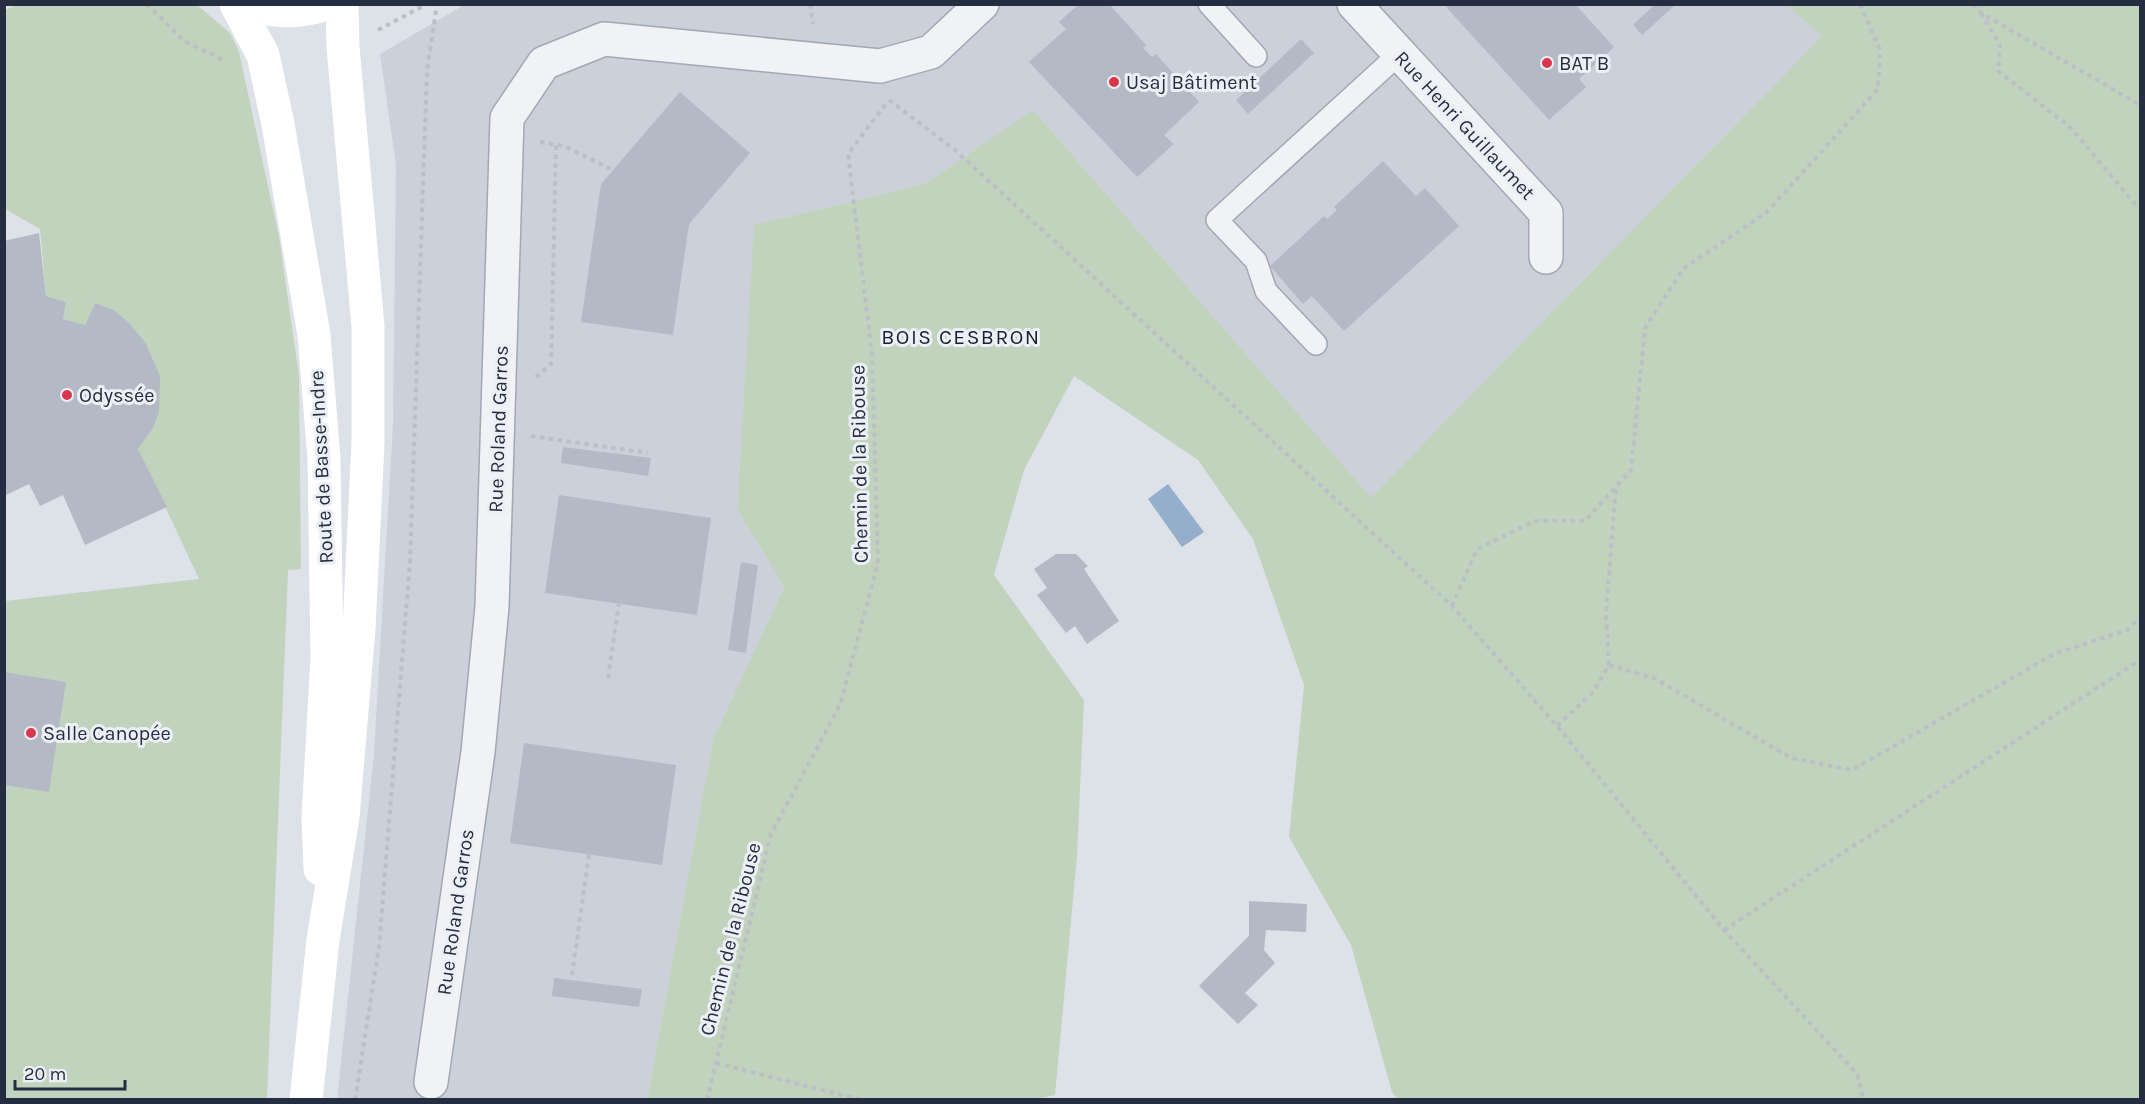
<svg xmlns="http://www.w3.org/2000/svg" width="2145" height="1104" font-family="Karla,sans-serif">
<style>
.built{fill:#cbd0da}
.green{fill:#c2d3bd}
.water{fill:#95aecc}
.building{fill:#b4bac5}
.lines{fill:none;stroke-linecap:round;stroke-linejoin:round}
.service-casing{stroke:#a2a8b2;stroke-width:24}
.minor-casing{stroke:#a2a8b2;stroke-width:36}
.path{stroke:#bbbfc7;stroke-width:4;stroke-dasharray:4.5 4.5;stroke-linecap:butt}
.service{stroke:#f0f2f6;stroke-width:21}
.minor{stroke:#f0f2f6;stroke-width:33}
.secondary{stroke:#fff;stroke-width:33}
.poi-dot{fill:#d9374b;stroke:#ecf0f6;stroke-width:2}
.labels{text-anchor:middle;stroke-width:6;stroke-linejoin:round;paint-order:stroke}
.poi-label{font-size:20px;fill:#252e40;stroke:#ecf0f6;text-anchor:start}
.street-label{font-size:20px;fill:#252e40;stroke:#ecf0f6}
.neighbourhood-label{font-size:21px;letter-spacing:1.5px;fill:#181f30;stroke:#ecf0f6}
</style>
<rect width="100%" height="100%" fill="#dde1e8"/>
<!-- built -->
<path class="built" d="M466,4H1787L1822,36L1371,497L1033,110L924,184L755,225L737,509L784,587L713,739L647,1099L337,1100L374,754L393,424L396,165L380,54Z"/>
<!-- green -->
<g class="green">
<path d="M18,4L197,5L230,33L239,52L279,237L299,376L301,569L288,570L267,1099H5V601L199,579L124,419L93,328L63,319L66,302L46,296L40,229L5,209V10Z"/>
<path d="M1787,5H2140V1099H1397L1392,1092L1351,945L1289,837L1304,685L1253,539L1198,460L1074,376L1024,470L994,575L1084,700L1077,856L1055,1095L1031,1100L647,1099L713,739L784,587L737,509L754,225L924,184L1033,110L1371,497L1822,36Z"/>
</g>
<!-- water -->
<path class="water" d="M1168,484L1204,532L1182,547L1148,499Z"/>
<!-- building -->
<g class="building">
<path d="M1079,4H1109L1146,45L1143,48L1152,57L1156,54L1199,102L1164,135L1174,144L1137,177L1029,62L1066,29L1059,22Z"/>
<path d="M1449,4H1575L1614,47L1579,79L1586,87L1549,120L1446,7Z"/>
<path d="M1655,4H1676L1642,35L1633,25Z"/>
<path d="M1301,39L1314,53L1248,114L1236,100Z"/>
<path d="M680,92L750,153L689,224L673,335L581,322L601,184Z"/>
<path d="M1383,161L1416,196L1425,188L1459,226L1344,331L1312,296L1303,304L1270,266L1324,216L1327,219L1337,210L1334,207Z"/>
<path d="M39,233L46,296L66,302L63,319L85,325L95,303L114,310L129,323L145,342L160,376L159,412L153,428L138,449L167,507L85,545L63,495L40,506L29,484L4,496V241Z"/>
<path d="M563,447L651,458L648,476L561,463Z"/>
<path d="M559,495L711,518L697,615L545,593Z"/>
<path d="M1056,554H1076L1088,566L1084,569L1119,621L1087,644L1075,626L1066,633L1037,595L1047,588L1034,569Z"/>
<path d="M741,562L758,565L746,653L728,650Z"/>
<path d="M4,672L66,682L49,792L4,785Z"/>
<path d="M524,743L676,765L662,865L510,843Z"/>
<path d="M1249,901L1307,904L1306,932L1266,930L1264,950L1275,963L1245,993L1258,1005L1238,1024L1199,986L1249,936Z"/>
<path d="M554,978L642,989L639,1007L552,996Z"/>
</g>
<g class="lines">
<!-- service casing -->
<g class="service-casing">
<g id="service">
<path d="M1209,4L1256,56"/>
<path d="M1316,344L1266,291L1256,261L1217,220L1399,54"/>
</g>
</g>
<!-- minor casing -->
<g class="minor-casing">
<g id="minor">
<path d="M1354,4L1546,213V257"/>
<path d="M431,1082L478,752L492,607L507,118L544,63L604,39L880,66L931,52L982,4"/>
</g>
</g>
<!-- path -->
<g class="path">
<path d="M147,4L184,41L225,61"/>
<path d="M810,4L813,24"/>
<path d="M1973,4L1981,13L2140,105"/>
<path d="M1981,13L2000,45L1998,71L2071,128L2134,203L2140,207"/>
<path d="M378,30L427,4"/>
<path d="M889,100L955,150L1452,606L1557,726L1724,930L1857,1074L1864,1100"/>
<path d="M540,142L564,146L613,170"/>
<path d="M536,377L551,364L556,145"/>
<path d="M531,436L648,453"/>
<path d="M1452,606L1477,549L1535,521H1585L1631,470L1645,328L1683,269L1767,212L1878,89L1880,50L1860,4"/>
<path d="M1609,665L1656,679L1791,758L1852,770L2054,654L2127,630L2140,618"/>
<path d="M608,678L619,603"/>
<path d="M1557,726L1593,692L1609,665L1606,612L1616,489"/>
<path d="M1724,930L2140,660"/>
<path d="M572,975L589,855"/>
<path d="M716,1063L861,1100"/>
<path d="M355,1100L379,947L410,562L427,70L437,4"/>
<path d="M707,1100L771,834L840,705L878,563L872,354L848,154L888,101"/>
</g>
<!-- service -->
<use href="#service" class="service"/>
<!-- minor -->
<use href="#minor" class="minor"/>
<!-- secondary -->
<g class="secondary">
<path d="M236,4L263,55L278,124L314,335L324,459L327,658L318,817L320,869"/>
<path d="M248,4C273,12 300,14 325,4"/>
<path d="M306,1100L323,940L343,817L359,628L368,443V326L343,47L342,4"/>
</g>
</g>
<!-- markers -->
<g class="poi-dot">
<circle cx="1547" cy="63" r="6"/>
<circle cx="1114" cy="82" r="6"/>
<circle cx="67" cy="395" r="6"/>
<circle cx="31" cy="733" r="6"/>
</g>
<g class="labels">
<!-- poi labels -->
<g class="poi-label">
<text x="1559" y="70">BAT B</text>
<text x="1126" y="89">Usaj Bâtiment</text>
<text x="79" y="402">Odyssée</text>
<text x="43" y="740">Salle Canopée</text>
</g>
<!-- street labels -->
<g class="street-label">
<text transform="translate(1465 125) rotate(47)" y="7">Rue Henri Guillaumet</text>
<text transform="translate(498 429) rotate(-88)" y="7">Rue Roland Garros</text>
<text transform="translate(859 464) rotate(-91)" y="7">Chemin de la Ribouse</text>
<text transform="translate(321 467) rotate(-93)" y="7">Route de Basse-Indre</text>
<text transform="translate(455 912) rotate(-82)" y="7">Rue Roland Garros</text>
<text transform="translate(730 939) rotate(-76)" y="7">Chemin de la Ribouse</text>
</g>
<!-- neighbourhood labels -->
<g class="neighbourhood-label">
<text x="961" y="344">BOIS CESBRON</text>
</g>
</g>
<!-- border -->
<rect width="2145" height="1104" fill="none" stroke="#252e40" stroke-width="12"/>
<!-- scale -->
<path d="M15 1080v9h110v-9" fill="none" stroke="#252e40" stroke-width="3"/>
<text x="24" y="1080" font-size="18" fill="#252e40" stroke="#ecf0f6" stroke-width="4.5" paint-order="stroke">20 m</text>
</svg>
